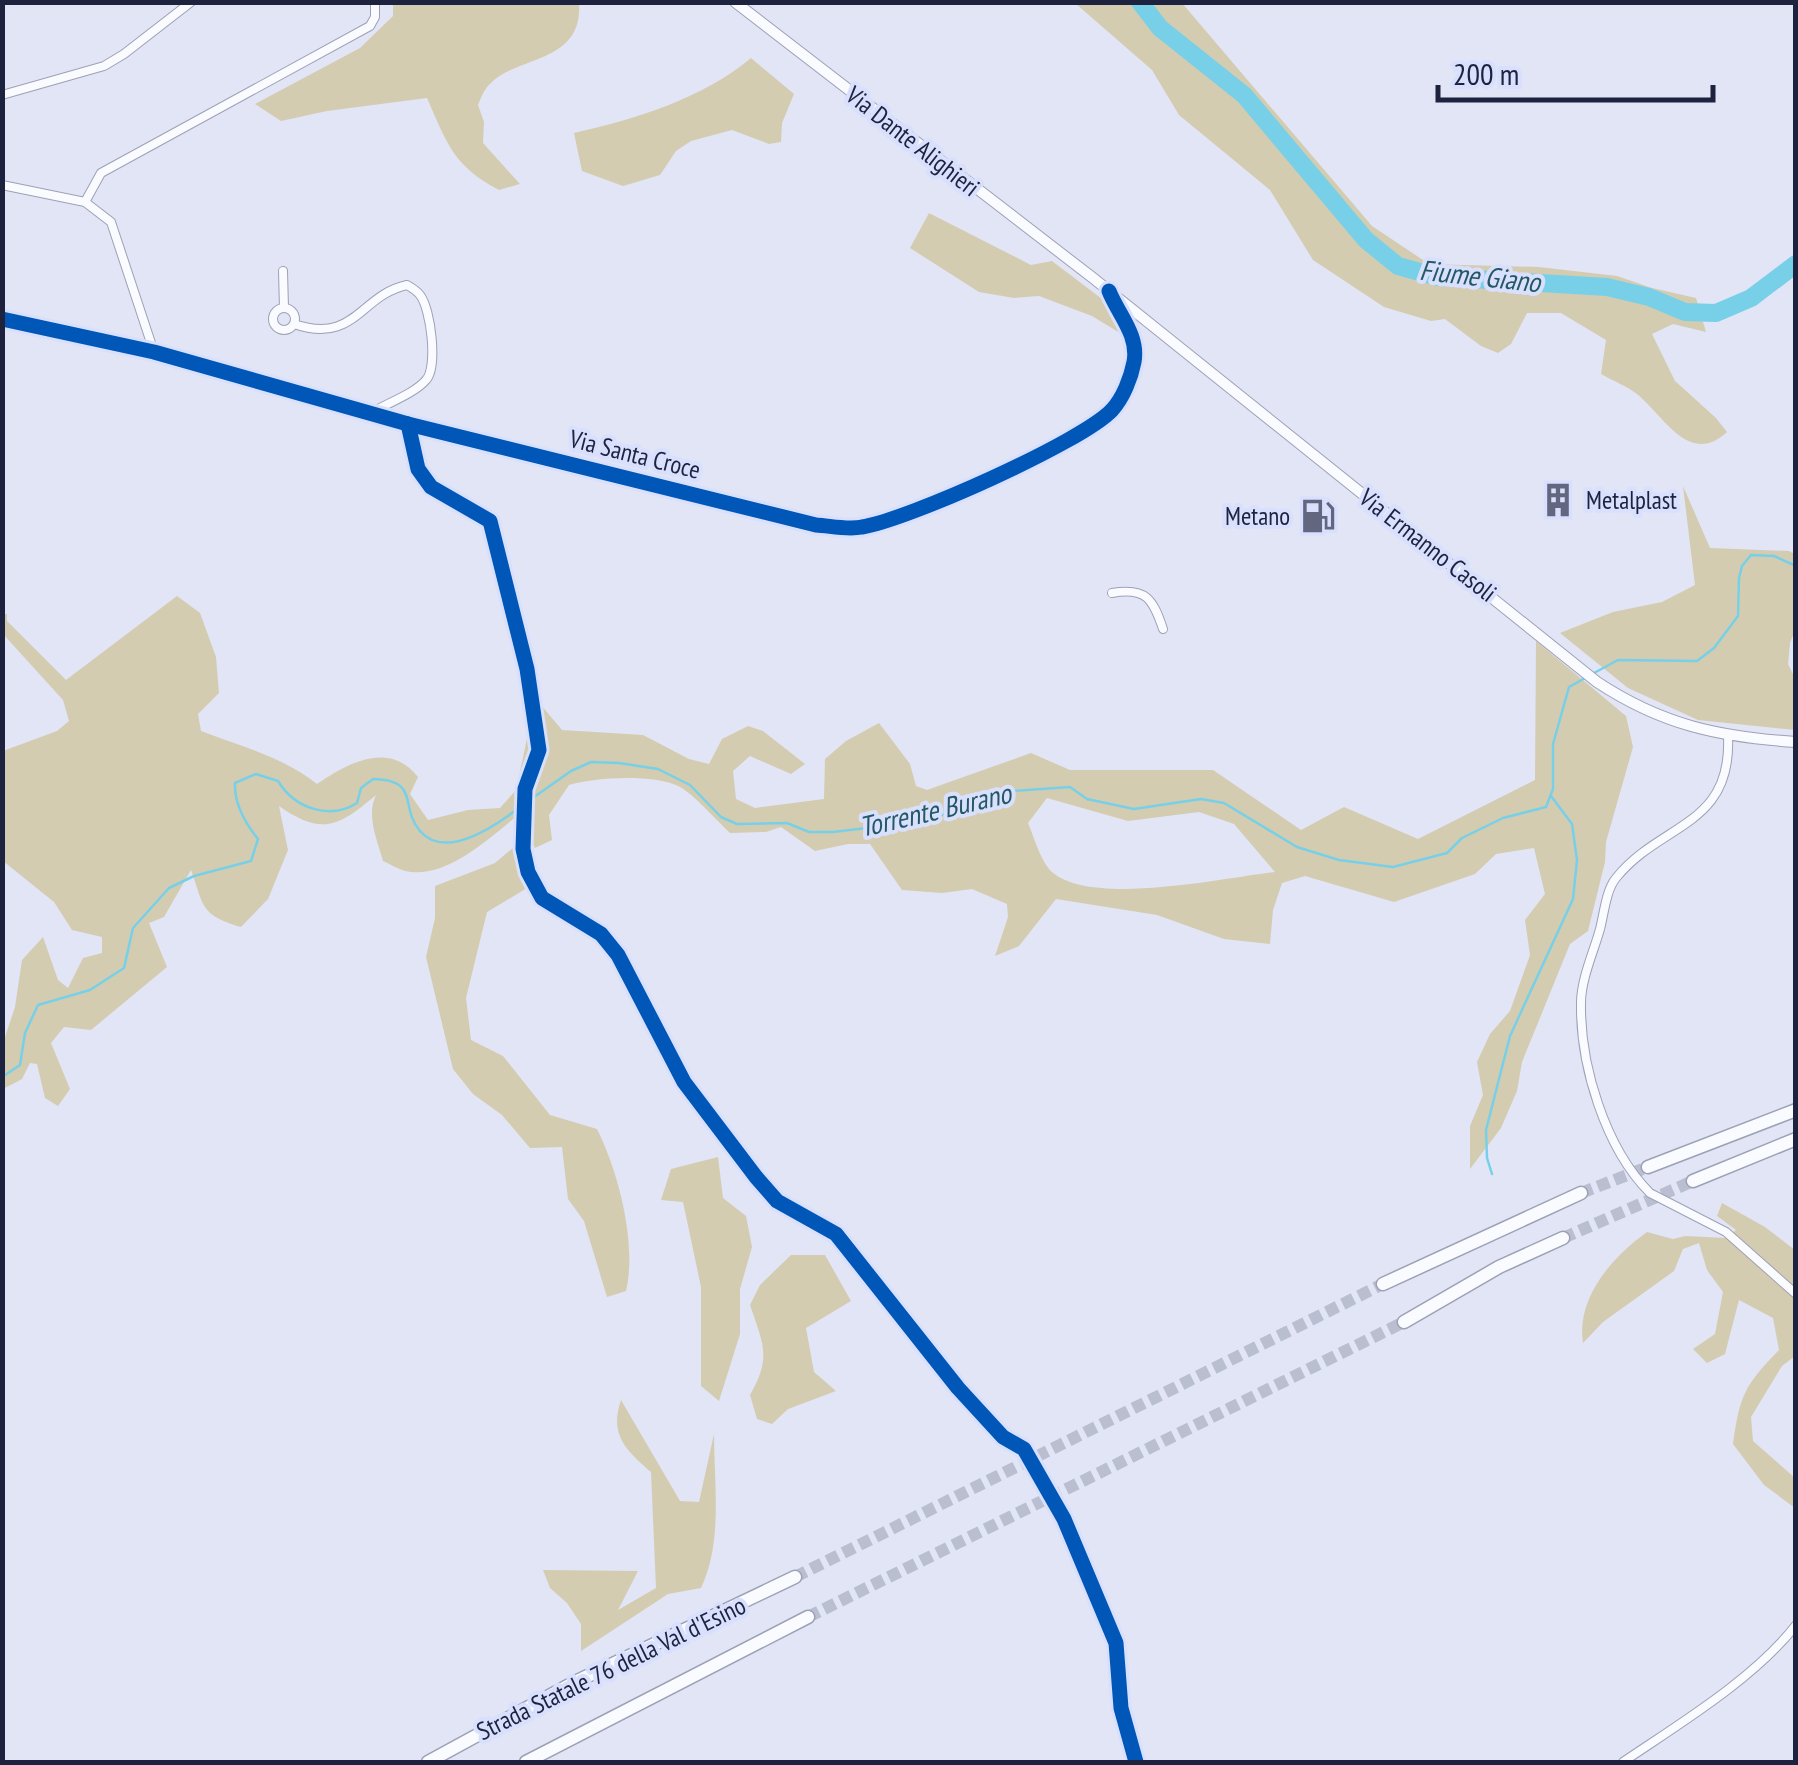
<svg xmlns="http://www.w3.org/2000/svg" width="1798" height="1765" font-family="'PT Sans Narrow',sans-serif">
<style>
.green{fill:#d4ccb0;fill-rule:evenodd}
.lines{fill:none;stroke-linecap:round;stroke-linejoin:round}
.stream{stroke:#77d0e8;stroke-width:2.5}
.river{stroke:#77d0e8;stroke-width:18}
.highway-tunnel{stroke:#babed1;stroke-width:12;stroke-dasharray:12 6;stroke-linecap:butt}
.street-casing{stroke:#9da1b5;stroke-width:10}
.secondary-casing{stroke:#9da1b5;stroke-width:12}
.highway-casing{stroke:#9da1b5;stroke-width:15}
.street{stroke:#fafbfe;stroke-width:8}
.secondary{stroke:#fafbfe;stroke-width:10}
.highway{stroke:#fafbfe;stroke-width:12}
.cycleway-casing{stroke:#d9e0fe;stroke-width:21}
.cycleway{stroke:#0057b8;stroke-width:15}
.labels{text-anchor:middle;stroke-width:8;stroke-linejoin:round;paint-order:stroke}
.street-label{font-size:25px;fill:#1d223e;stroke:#d9e0fe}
.poi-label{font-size:25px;fill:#1d223e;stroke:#d9e0fe;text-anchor:start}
.water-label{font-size:28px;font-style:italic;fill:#245863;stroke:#d9e0fe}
</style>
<rect width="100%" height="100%" fill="#e1e5f6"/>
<!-- green -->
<g class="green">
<path d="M393,3H579C583,64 517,55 490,84C484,89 481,98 478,105L484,122L483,143L520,184L499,190C453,166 447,143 427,98L327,111L281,121L255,104L360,48L393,16Z"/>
<path d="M1075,3H1182L1372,226L1429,264L1539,267L1617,276L1652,288L1696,298L1706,332L1673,324L1652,334L1675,381L1716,418L1727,432C1689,467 1664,416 1637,394C1627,386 1613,381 1601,374L1606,340L1561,313H1527L1511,344L1498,353L1481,346L1445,319L1431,321L1384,307L1313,260L1270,190L1179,115L1152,70Z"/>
<path d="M751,58L794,94L782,123L781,142L769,144L732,130L691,141L676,151L660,175L623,186L582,171L574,133C635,119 702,99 751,58Z"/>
<path d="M929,213L1031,265L1052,261L1131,321L1120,333L1092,316L1039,296L1014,298L979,292L910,248Z"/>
<path d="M1683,486L1710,548L1789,551L1795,554V630L1790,643L1788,664L1795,678V730L1698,720L1628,688L1560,633L1613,612L1662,602L1695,585Z"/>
<path d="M177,596L200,613L216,657L219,693L198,714L201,731C243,747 281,756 317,784C348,763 389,740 418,777L410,794L428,820L468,810L500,808L516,790L531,720L541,705L562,730L643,735L689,759L709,764L722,739L748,726L763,731L805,764L791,774L750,756L733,771L736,799L755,808L824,799L825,759L846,741L879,723L910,764L916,786L927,790L1031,753L1070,770H1213L1301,830L1344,807L1418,839L1535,780L1536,641L1626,716L1633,747L1606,842L1605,862L1588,931L1570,944L1522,1062L1517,1091L1501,1128L1470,1169V1126L1483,1095L1477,1062L1490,1034L1510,1011L1530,955L1525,920L1545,894L1534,848L1496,854L1475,874L1394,902L1305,876L1282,883L1273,910L1270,944L1224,939L1157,915L1056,899L1019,946L995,956L1008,917L1007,904L972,889L942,893L902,890L870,844H848L815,851L781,827L766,832L730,833C717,821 693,793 678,786C653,774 595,777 569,785L549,815L552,840L535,848L517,816C488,839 445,880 405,871C398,869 390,864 383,861C377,839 366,816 376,795C338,827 322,836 279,806L288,850L268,899L241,927C200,915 204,906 191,870L164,917L149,923L167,967L91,1030L64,1027L51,1043L70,1089L58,1106L45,1098L37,1064L30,1063L22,1079L3,1089V1043L15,1007L22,960L43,937L58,980L68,988L83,958L102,953V937L72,930L54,902L3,861V751L57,731L69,721L63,700L3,634V614H7V621L66,680ZM1047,798L1128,821L1199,812L1234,824L1275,872C1223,878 1092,907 1052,872C1041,862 1034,837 1028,823Z"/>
<path d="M514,847L527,888L487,912L466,998L471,1040L503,1056L550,1115L597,1129C619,1173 637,1244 626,1291L607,1297L584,1221L568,1199L562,1147L530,1148L502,1115L473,1094L453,1069L426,957L435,918V886L495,863Z"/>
<path d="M718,1157L723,1198L746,1216L752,1247L740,1289V1334L719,1401L701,1386V1287L683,1202L661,1200L671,1169Z"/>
<path d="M1722,1203L1765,1227L1795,1250V1356L1782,1366L1751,1417L1753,1441L1795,1478V1508L1764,1485L1733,1444C1740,1395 1744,1386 1779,1350L1773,1318L1739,1300L1725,1354L1707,1363L1693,1349L1715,1334L1723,1292L1707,1270L1699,1243L1683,1249L1674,1271L1603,1322L1583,1343C1576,1298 1612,1257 1647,1232L1673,1239L1685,1236L1726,1238L1736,1230L1717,1216Z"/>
<path d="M791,1255H825L851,1301L806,1328L814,1372L836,1391L788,1409L772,1424L757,1419L750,1395C772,1357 763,1344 750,1305L760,1285Z"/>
<path d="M621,1400L680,1501L699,1502L714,1434C714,1484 723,1542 701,1588L668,1594L581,1651V1624L567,1603L550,1588L543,1570L638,1571L618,1610L656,1588L651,1472C626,1450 609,1435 621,1400Z"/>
</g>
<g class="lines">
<!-- stream -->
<g class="stream">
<path d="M1594,673L1618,660L1697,661L1714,648L1738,616L1739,578L1742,566L1751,555L1774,556L1796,566"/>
<path d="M527,802L571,771L591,762L619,763L658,769L690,785L721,817L737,824L787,823L809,832H833L917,822L971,807L1012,791L1070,787L1087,799L1134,809L1201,799L1224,803L1297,847L1339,860L1393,867L1447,853L1462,838L1503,818L1546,807L1553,789V744L1569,687L1587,677"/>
<path d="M2,1077L20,1065L25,1033L38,1005L90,990L124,968L133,928L169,888L194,876L251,861L258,839C245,823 234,804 235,783L256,774L278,781C295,809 330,820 357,803L361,788L373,779C421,780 399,807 420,831C446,861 498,824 520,807"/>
<path d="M1492,1174L1487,1158L1486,1130L1510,1036L1573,899L1577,860L1572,824L1551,796"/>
</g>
<!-- river -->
<path class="river" d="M1140,2L1160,28L1244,95L1366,240L1398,266L1438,277L1607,287L1649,297L1685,312L1716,313L1751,298L1796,264"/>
<!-- highway-tunnel -->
<g class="highway-tunnel">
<path d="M1581,1193L1648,1167"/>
<path d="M1563,1238L1693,1181"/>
<path d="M795,1577L1383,1284"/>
<path d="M808,1617L1404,1322"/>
</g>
<!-- street casing -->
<g class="street-casing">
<g id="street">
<path d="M2,95L104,66L124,54L191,2"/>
<path d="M2,185L85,202L111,222L154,352"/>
<path d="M85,202L101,173L370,26L375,17V2"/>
<path d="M283,271L284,308"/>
<circle cx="284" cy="319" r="11"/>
<path d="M2,319L154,352L408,424L816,525C831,526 847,529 862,527C909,520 1076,444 1110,412C1123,399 1134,375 1135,357C1136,333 1119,315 1110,294"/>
<path d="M294,324C355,345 360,295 407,285C412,288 416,290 420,295C431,309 438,367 426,380C414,394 387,403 371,413"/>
<path d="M408,424L418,469L431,487L490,521L527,669L539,750L525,789L523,849L528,872L542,898L601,934L618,955L684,1082L756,1177L777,1201L836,1234L958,1388L1003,1437L1024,1449L1064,1519L1116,1643L1121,1708L1136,1762"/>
<path d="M1112,593C1146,587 1153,599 1163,629"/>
<path d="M1728,737C1732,827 1660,823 1616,878C1606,890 1604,914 1600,929C1594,951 1581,979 1581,1003C1580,1065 1605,1148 1650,1193L1726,1232L1796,1294"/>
<path d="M1623,1762C1679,1724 1754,1679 1796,1625"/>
</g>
</g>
<!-- secondary casing -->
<g class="secondary-casing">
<path id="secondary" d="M735,2L1093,278L1597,682C1662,725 1719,737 1796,742"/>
</g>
<!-- highway casing -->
<g class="highway-casing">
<g id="highway">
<path d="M1648,1167L1796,1110"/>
<path d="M1693,1181L1796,1139"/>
<path d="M1383,1284L1581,1193"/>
<path d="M1404,1322L1499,1267L1563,1238"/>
<path d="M428,1762L573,1683L795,1577"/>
<path d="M526,1762L808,1617"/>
</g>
</g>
<!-- street -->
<use href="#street" class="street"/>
<!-- secondary -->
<use href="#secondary" class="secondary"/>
<!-- highway -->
<use href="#highway" class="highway"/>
<!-- cycleway casing -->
<g class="cycleway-casing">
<g id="cycleway">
<path d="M2,319L154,352L408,424L816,525C831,526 848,530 862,527C907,520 1082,442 1112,410C1123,398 1131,378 1134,362C1139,335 1118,314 1109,291"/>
<path d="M408,424L418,469L431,487L490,521L527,669L539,750L525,789L523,849L528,872L542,898L601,934L618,955L684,1082L756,1177L777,1201L836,1234L958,1388L1003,1437L1024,1449L1064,1519L1116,1643L1121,1708L1136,1762"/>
</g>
</g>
<!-- cycleway -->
<use href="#cycleway" class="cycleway"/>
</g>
<!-- icons -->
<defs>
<g id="building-bare" transform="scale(2.7)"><path d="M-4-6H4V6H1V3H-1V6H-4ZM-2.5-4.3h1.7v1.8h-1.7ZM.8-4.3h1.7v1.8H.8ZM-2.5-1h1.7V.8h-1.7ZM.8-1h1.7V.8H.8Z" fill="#62667e" stroke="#d9e0fe" stroke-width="2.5" paint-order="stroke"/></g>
<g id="fuel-bare" transform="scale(2.7)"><path d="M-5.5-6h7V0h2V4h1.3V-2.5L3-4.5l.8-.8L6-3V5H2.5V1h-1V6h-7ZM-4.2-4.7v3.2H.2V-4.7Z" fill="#62667e" stroke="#d9e0fe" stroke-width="2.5" paint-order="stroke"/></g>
</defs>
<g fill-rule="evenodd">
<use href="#building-bare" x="1558" y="500"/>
<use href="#fuel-bare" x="1318" y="516"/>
</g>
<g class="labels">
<!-- street labels -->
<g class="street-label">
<text transform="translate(913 141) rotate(38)" y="9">Via Dante Alighieri</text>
<text transform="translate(635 454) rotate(14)" y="9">Via Santa Croce</text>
<text transform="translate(1428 545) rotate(38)" y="9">Via Ermanno Casoli</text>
<text transform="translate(611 1668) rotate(-26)" y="9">Strada Statale 76 della Val d'Esino</text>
</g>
<!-- poi labels -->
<g class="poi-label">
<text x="1586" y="509">Metalplast</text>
<text x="1290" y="525" text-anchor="end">Metano</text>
</g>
<!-- water labels -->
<g class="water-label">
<text transform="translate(1480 276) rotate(6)" y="10">Fiume Giano</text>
<text transform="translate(935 810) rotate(-13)" y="10">Torrente Burano</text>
</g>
</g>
<!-- border -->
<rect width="1798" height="1765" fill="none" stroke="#1d223e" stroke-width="10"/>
<!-- scale -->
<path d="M1438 85v15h275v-15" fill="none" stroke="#1d223e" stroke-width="5"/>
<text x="1453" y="85" font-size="30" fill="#1d223e" stroke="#d9e0fe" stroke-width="8" paint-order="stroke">200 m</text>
</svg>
